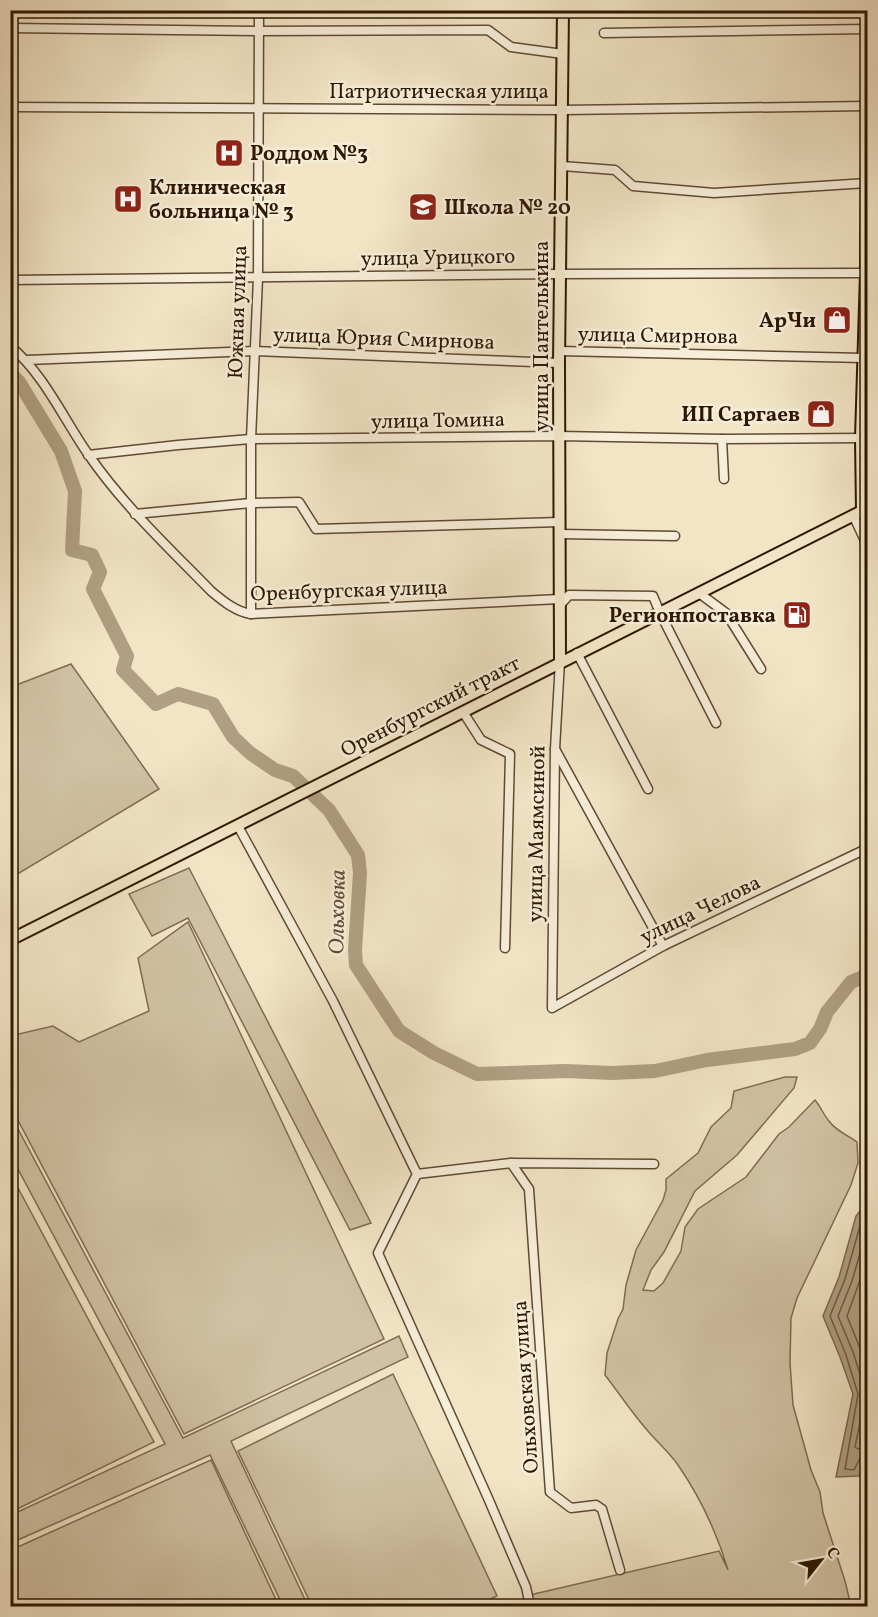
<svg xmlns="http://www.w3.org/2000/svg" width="878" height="1617" font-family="Vollkorn,serif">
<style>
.green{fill:#d1c2a5;stroke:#806c54;stroke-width:1.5}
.water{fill:#b09f83;stroke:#7c694f;stroke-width:1.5}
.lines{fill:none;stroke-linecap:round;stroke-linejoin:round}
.shore{stroke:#705b42;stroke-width:1.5}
.river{stroke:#b09f83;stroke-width:14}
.minor-casing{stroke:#604a33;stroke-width:11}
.major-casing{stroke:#2f1702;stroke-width:14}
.minor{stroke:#f7eeda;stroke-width:8}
.major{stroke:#f2e5c6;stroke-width:10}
.labels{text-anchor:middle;stroke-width:5;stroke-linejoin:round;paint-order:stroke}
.street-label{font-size:21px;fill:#2f1702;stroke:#f7eeda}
.poi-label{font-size:21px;font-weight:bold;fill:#2f1702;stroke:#f7eeda;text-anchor:start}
.water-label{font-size:22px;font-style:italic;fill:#634d36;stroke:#f7eeda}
</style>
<rect width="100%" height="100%" fill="#f2e5c6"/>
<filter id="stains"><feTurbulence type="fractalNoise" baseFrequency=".00333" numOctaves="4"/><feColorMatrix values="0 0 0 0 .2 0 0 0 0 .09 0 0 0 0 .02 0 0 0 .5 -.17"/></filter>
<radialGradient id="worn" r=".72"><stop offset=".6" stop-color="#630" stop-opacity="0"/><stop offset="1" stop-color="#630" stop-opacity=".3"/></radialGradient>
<!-- green -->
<g class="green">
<path d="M71,664L159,789L11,878V687Z"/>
<path d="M189,868L371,1223L350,1230L188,918L152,936L129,894Z"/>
<path d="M188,922L384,1339L184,1434L11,1107L10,1036L53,1026L79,1042L149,1011L138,958Z"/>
<path d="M785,1077H797L794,1088L737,1155L695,1191L664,1252L651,1270L643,1290L654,1291L663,1283L681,1251L685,1227L698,1209L746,1177L779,1134L789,1127L815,1100C821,1107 823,1114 829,1121C835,1130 847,1135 857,1142L858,1163L851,1185L797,1298L791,1318L790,1363L793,1405L811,1470L820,1492L823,1513L845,1581L851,1606H508L534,1594L719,1551L728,1570C717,1533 700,1497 678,1465C669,1452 657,1442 647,1430C632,1413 619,1393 605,1375L607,1353L618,1319L623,1309L626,1285L636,1250L663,1200L666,1190V1179L698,1153L711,1127L731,1108L734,1091Z"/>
<path d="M10,1114L183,1438L399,1336L408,1357L231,1441L308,1606H283L210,1455L11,1543V1515L165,1444L11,1156Z"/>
<path d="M10,1173L154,1442L11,1512H10Z"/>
<path d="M393,1374L497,1596L476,1606H312L238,1451Z"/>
<path d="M211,1460L279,1606H11V1550Z"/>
</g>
<!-- water -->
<path class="water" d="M867,1202V1454L859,1476L836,1477L853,1394L840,1357L823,1316L839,1277L856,1216Z"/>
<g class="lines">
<!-- shore -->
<g class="shore">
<path d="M868,1211L862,1219L845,1279L830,1316L846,1355L858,1394L845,1469L854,1470L860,1458L868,1455"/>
<path d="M868,1226L852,1281L838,1316L853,1352L866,1393L855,1447L858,1449L868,1447"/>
<path d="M868,1258L847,1316L868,1368"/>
</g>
<!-- river -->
<path class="river" d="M10,373L19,382L61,451L75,491L72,550L92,555L100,572L93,589L127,656L123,670L156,704L178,694L213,704L233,737L250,753L275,770L293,776L329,810L358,855L360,873L355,950L356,965L399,1031L434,1053L477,1074L566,1071L612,1073L655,1071L707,1060L795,1049L810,1043L820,1029L827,1012L851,982L868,975"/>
<!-- minor casing -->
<g class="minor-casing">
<g id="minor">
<path d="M10,28L259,31L488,30L511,47L563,54"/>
<path d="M604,33L868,29"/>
<path d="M10,107L563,110L867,106"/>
<path d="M562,166L615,170L633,186L714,193L867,183"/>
<path d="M10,280L560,274L866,273"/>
<path d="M10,346C44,374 63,418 88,454C123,505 168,547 211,591C223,601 236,612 251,614L560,599"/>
<path d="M560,351L864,358"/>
<path d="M27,360L254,351L559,363"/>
<path d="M722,439L724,479"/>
<path d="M88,455L178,445L251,439L559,436L722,439L861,438"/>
<path d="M135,514L251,503L299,502L316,529L560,522"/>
<path d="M853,515L868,547"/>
<path d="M560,534L675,536"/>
<path d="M699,593L726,613L761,669"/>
<path d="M560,605L569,595L653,596L660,613L716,723"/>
<path d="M251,614V439L258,278L259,10"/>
<path d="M577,653L648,789"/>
<path d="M560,661L555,749L552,1008L663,946L868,848"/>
<path d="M463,712L481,740L510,754L505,948"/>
<path d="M555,749L663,946"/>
<path d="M238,826L333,1001L417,1174"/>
<path d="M511,1163L529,1189L550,1492L571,1508L596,1505L602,1509L620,1570"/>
<path d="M417,1174L378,1253L488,1498L526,1587L530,1606"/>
<path d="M417,1174L511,1163L654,1164"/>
</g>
</g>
<!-- major casing -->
<g class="major-casing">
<g id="major">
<path d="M862,510L861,438L866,273L868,73"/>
<path d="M560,661L559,363L563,10"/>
<path d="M10,940L868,508"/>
</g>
</g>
<!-- minor -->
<use href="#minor" class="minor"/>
<!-- major -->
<use href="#major" class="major"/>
</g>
<!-- icons -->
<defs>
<g id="hospital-square" transform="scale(1.5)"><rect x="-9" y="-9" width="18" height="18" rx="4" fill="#8f2418" stroke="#f7eeda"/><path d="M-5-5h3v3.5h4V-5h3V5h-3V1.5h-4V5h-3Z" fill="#fff"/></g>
<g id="school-square" transform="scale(1.5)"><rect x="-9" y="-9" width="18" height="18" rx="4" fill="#8f2418" stroke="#f7eeda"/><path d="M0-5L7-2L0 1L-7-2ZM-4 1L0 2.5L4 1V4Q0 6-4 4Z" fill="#fff"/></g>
<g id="shop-square" transform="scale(1.5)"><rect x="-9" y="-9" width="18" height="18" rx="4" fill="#8f2418" stroke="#f7eeda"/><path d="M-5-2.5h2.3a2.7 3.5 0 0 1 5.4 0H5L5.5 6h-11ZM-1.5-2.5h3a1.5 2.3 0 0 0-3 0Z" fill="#fff"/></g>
<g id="fuel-square" transform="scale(1.5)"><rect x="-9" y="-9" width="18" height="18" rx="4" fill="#8f2418" stroke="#f7eeda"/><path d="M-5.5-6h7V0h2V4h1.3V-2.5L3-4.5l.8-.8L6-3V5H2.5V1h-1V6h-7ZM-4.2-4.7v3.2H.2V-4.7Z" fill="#fff"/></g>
</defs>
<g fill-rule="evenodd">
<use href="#hospital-square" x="229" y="153"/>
<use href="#hospital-square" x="128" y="199"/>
<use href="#school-square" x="423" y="207"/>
<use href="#shop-square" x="837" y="320"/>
<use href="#shop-square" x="821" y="414"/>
<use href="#fuel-square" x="797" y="615"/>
</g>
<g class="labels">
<!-- street labels -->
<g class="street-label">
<text x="439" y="98">Патриотическая улица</text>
<text transform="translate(438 257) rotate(-1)" y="7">улица Урицкого</text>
<text transform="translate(237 312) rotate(-88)" y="7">Южная улица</text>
<text transform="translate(658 335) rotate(1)" y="7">улица Смирнова</text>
<text transform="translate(541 336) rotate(-90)" y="7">улица Пантелькина</text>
<text transform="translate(384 338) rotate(2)" y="7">улица Юрия Смирнова</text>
<text transform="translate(438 420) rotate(-1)" y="7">улица Томина</text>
<text transform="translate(349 590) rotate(-2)" y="7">Оренбургская улица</text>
<text transform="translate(430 706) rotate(-27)" y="7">Оренбургский тракт</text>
<text transform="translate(536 834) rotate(-89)" y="7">улица Маямсиной</text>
<text transform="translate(700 909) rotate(-26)" y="7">улица Челова</text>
<text transform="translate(525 1387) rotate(-94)" y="7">Ольховская улица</text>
</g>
<!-- poi labels -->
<g class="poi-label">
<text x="250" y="160">Роддом №3</text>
<text x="149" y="194">Клиническая<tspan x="149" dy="24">больница № 3</tspan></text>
<text x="444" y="214">Школа № 20</text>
<text x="816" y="327" text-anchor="end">АрЧи</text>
<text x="800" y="421" text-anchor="end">ИП Саргаев</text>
<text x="776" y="622" text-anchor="end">Регионпоставка</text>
</g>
<!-- water labels -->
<g class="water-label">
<text transform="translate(336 912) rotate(-89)" y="8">Ольховка</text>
</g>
</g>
<!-- margin -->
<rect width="878" height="1617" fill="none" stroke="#f2e5c6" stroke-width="36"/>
<rect x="12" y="12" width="854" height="1593" fill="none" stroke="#2f1702" stroke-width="3"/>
<rect x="18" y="18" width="842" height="1581" fill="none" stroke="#2f1702" stroke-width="1.5"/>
<!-- north arrow -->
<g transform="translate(821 1560) rotate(59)" stroke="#f7eeda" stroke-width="4.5" paint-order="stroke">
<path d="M0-4.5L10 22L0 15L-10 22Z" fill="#2f1702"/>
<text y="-9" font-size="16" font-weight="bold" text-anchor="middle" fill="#2f1702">С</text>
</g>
<rect width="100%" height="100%" filter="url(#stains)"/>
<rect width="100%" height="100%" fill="url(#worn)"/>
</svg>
